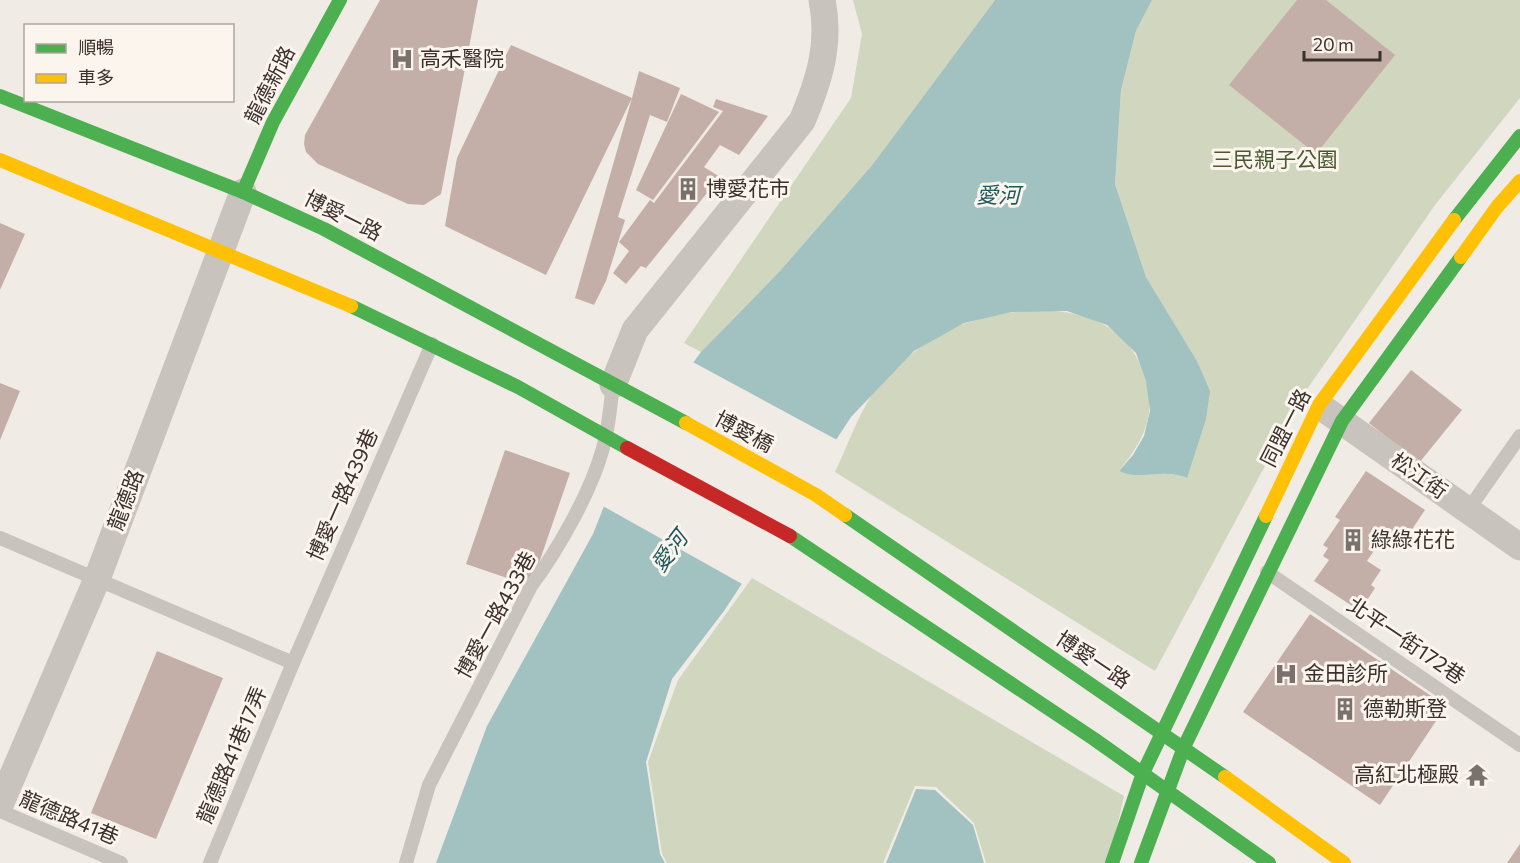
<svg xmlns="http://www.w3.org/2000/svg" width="1520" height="863" font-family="Commissioner,'Noto Sans TC',sans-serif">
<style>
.green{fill:#d1d6bf}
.water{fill:#a1c2c1}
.pier{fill:#f0ebe5}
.building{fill:#c3afa7}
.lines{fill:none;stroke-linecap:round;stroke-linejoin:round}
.lane{stroke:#c9c3be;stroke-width:14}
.street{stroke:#c9c3be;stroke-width:27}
.fast{stroke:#4caf50;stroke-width:14}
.slow{stroke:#ffc107;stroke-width:14}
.jam-bridge{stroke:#c62828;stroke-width:14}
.labels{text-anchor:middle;stroke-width:6;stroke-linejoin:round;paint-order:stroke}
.poi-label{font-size:21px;fill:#3b302b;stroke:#fbf5ee;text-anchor:start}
.street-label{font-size:21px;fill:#3b302b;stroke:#fbf5ee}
.park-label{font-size:21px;fill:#4a5a2e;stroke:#fbf5ee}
.water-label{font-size:22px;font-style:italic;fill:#1f5a5e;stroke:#fbf5ee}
</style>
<rect width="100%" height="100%" fill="#f0ebe5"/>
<!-- green -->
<g class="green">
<path d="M853,0H995L873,164L779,272L701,352L684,343L851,98L862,34Z"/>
<path d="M1152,0H1520V98L1435,205L1303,395L1155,671L835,472C848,445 858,415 875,390C894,364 935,333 966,323C1027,303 1117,299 1143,371C1158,414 1145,438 1119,471C1142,482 1160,467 1186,478L1197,361L1146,277L1115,184L1121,90L1136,31Z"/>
<path d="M752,578L1124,796L1109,863H986L974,823L936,787L915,786L883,863H667L662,854L648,762L678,680Z"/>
</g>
<!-- water -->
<g class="water">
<path d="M995,0H1152L1136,31L1121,90L1115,184L1146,277L1197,361L1210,391L1206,419L1187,478C1160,467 1142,482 1119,471L1133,455L1144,436L1150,411L1146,381L1136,353L1107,325L1067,311L1012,312L964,323L914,351L851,417L724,611L672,679L646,762L660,854L665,863H436L487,726L593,534L610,491L679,382L701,352L779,272L873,164Z"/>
<path d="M916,789L935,790L973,825L984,863H886Z"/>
</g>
<!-- pier -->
<path class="pier" d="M691,361L839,441L744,585L601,505L607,490Z"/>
<!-- building -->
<g class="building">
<path d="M380,0H478L441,194L424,205L408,204L318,164L306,152L304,144L305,135Z"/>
<path d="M1297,0H1326L1395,55L1316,154L1229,85Z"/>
<path d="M511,45L632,98L639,71L680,88L667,122L650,115L618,217L625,220L606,281L594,305L575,298L632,98L546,275L445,226L457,158Z"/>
<path d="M681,94L719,112L653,200L636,190Z"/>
<path d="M716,99L768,116L739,155L720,145L704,167L720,177L646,268L641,266L626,284L613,273L629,251L619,242L650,200L654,203L723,111L713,107Z"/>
<path d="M0,223L25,234L0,290Z"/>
<path d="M1411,370L1462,410L1419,463L1369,423Z"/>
<path d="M0,383L20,391L0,440Z"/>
<path d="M505,450L570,473L531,586L466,564Z"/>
<path d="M1366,471L1425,510L1400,547L1384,536L1367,561L1381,570L1371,585L1375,588L1360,611L1314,581L1329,560L1323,556L1328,548L1323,545L1340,520L1335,517Z"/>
<path d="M1310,614L1446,706L1380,805L1243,712Z"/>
<path d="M157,651L223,678L156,839L91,813Z"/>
<path d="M1520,844V863H1507Z"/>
</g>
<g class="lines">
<!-- lane -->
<g class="lane">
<path d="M1468,510L1520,436"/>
<path d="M0,538L293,663"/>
<path d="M1267,572L1520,745"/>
<path d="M0,811L121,863"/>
<path d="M210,863L293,663L432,344"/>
<path d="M406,863L429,785L531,586C558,550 591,492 603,448C609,428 610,406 613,385"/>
</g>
<!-- street -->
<g class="street">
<path d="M613,385L635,330L802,121C819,81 831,44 822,0"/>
<path d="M1327,411L1520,547"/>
<path d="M0,805L97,579L243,192"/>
</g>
<!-- fast -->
<g class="fast">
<path d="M0,96L243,192L324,229L686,423"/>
<path d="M243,192L273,122L340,0"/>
<path d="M1454,220L1520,136"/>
<path d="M351,306L518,387L627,448"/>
<path d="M845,515L1225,777"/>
<path d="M790,536L1094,739L1269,863"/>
<path d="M1112,863L1143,773L1266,516"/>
<path d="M1141,863L1184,747L1342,421L1461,257"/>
</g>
<!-- slow -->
<g class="slow">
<path d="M0,160L351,306"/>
<path d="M1461,257L1497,207L1520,181"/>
<path d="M686,423L816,495L845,515"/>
<path d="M1266,516L1319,405L1454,220"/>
<path d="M1225,777L1344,863"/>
</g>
<!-- jam-bridge -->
<path class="jam-bridge" d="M627,448L790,536"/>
</g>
<!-- icons -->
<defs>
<g id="hospital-bare" transform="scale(1.8)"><path d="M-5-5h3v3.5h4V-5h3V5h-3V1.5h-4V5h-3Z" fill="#7a716c" stroke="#fbf5ee" stroke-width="2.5" paint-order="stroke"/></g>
<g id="building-bare" transform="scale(1.8)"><path d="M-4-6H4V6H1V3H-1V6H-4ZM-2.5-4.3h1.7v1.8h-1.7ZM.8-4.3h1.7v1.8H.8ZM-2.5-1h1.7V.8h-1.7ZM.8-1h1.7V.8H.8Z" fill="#7a716c" stroke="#fbf5ee" stroke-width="2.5" paint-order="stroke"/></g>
<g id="temple-bare" transform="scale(1.8)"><path d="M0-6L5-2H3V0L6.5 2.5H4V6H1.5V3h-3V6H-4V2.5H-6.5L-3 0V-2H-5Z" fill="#7a716c" stroke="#fbf5ee" stroke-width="2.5" paint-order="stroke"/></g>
</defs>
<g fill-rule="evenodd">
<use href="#hospital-bare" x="402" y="59"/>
<use href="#building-bare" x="688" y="189"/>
<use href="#building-bare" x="1353" y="540"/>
<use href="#hospital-bare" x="1286" y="674"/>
<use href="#building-bare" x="1345" y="709"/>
<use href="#temple-bare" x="1477" y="775"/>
</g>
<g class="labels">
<!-- poi labels -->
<g class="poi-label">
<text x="420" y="66">高禾醫院</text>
<text x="706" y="196">博愛花市</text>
<text x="1371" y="547">綠綠花花</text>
<text x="1304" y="681">金田診所</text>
<text x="1363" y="716">德勒斯登</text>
<text x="1459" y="782" text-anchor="end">高紅北極殿</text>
</g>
<!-- street labels -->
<g class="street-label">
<text transform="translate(270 85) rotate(-63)" y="7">龍德新路</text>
<text transform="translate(343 216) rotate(27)" y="7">博愛一路</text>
<text transform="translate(1286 428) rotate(-63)" y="7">同盟一路</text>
<text transform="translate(744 432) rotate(28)" y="7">博愛橋</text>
<text transform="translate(1419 476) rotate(35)" y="7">松江街</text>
<text transform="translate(343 495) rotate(-66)" y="7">博愛一路439巷</text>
<text transform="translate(126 500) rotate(-69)" y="7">龍德路</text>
<text transform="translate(496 615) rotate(-61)" y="7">博愛一路433巷</text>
<text transform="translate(1406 641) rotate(34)" y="7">北平一街172巷</text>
<text transform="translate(1093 660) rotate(34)" y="7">博愛一路</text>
<text transform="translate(232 755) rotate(-67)" y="7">龍德路41巷17弄</text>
<text transform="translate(69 818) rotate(23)" y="7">龍德路41巷</text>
</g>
<!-- park labels -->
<g class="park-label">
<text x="1275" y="167">三民親子公園</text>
</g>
<!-- water labels -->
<g class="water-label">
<text x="998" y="203">愛河</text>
<text transform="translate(669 551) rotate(-53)" y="8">愛河</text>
</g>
</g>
<!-- legend -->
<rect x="24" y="24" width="210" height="78" fill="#fbf5ee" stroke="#aea6a0" stroke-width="1.5"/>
<rect x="36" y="44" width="30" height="9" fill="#4caf50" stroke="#aea6a0" stroke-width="1.5"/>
<text x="78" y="54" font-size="18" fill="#3b302b">順暢</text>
<rect x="36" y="74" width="30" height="9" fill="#ffc107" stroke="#aea6a0" stroke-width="1.5"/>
<text x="78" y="84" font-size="18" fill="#3b302b">車多</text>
<!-- scale -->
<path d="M1304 51v9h76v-9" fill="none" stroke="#3b302b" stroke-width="3"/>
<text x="1313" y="51" font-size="18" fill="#3b302b" stroke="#fbf5ee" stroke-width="4.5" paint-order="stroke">20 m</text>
</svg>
